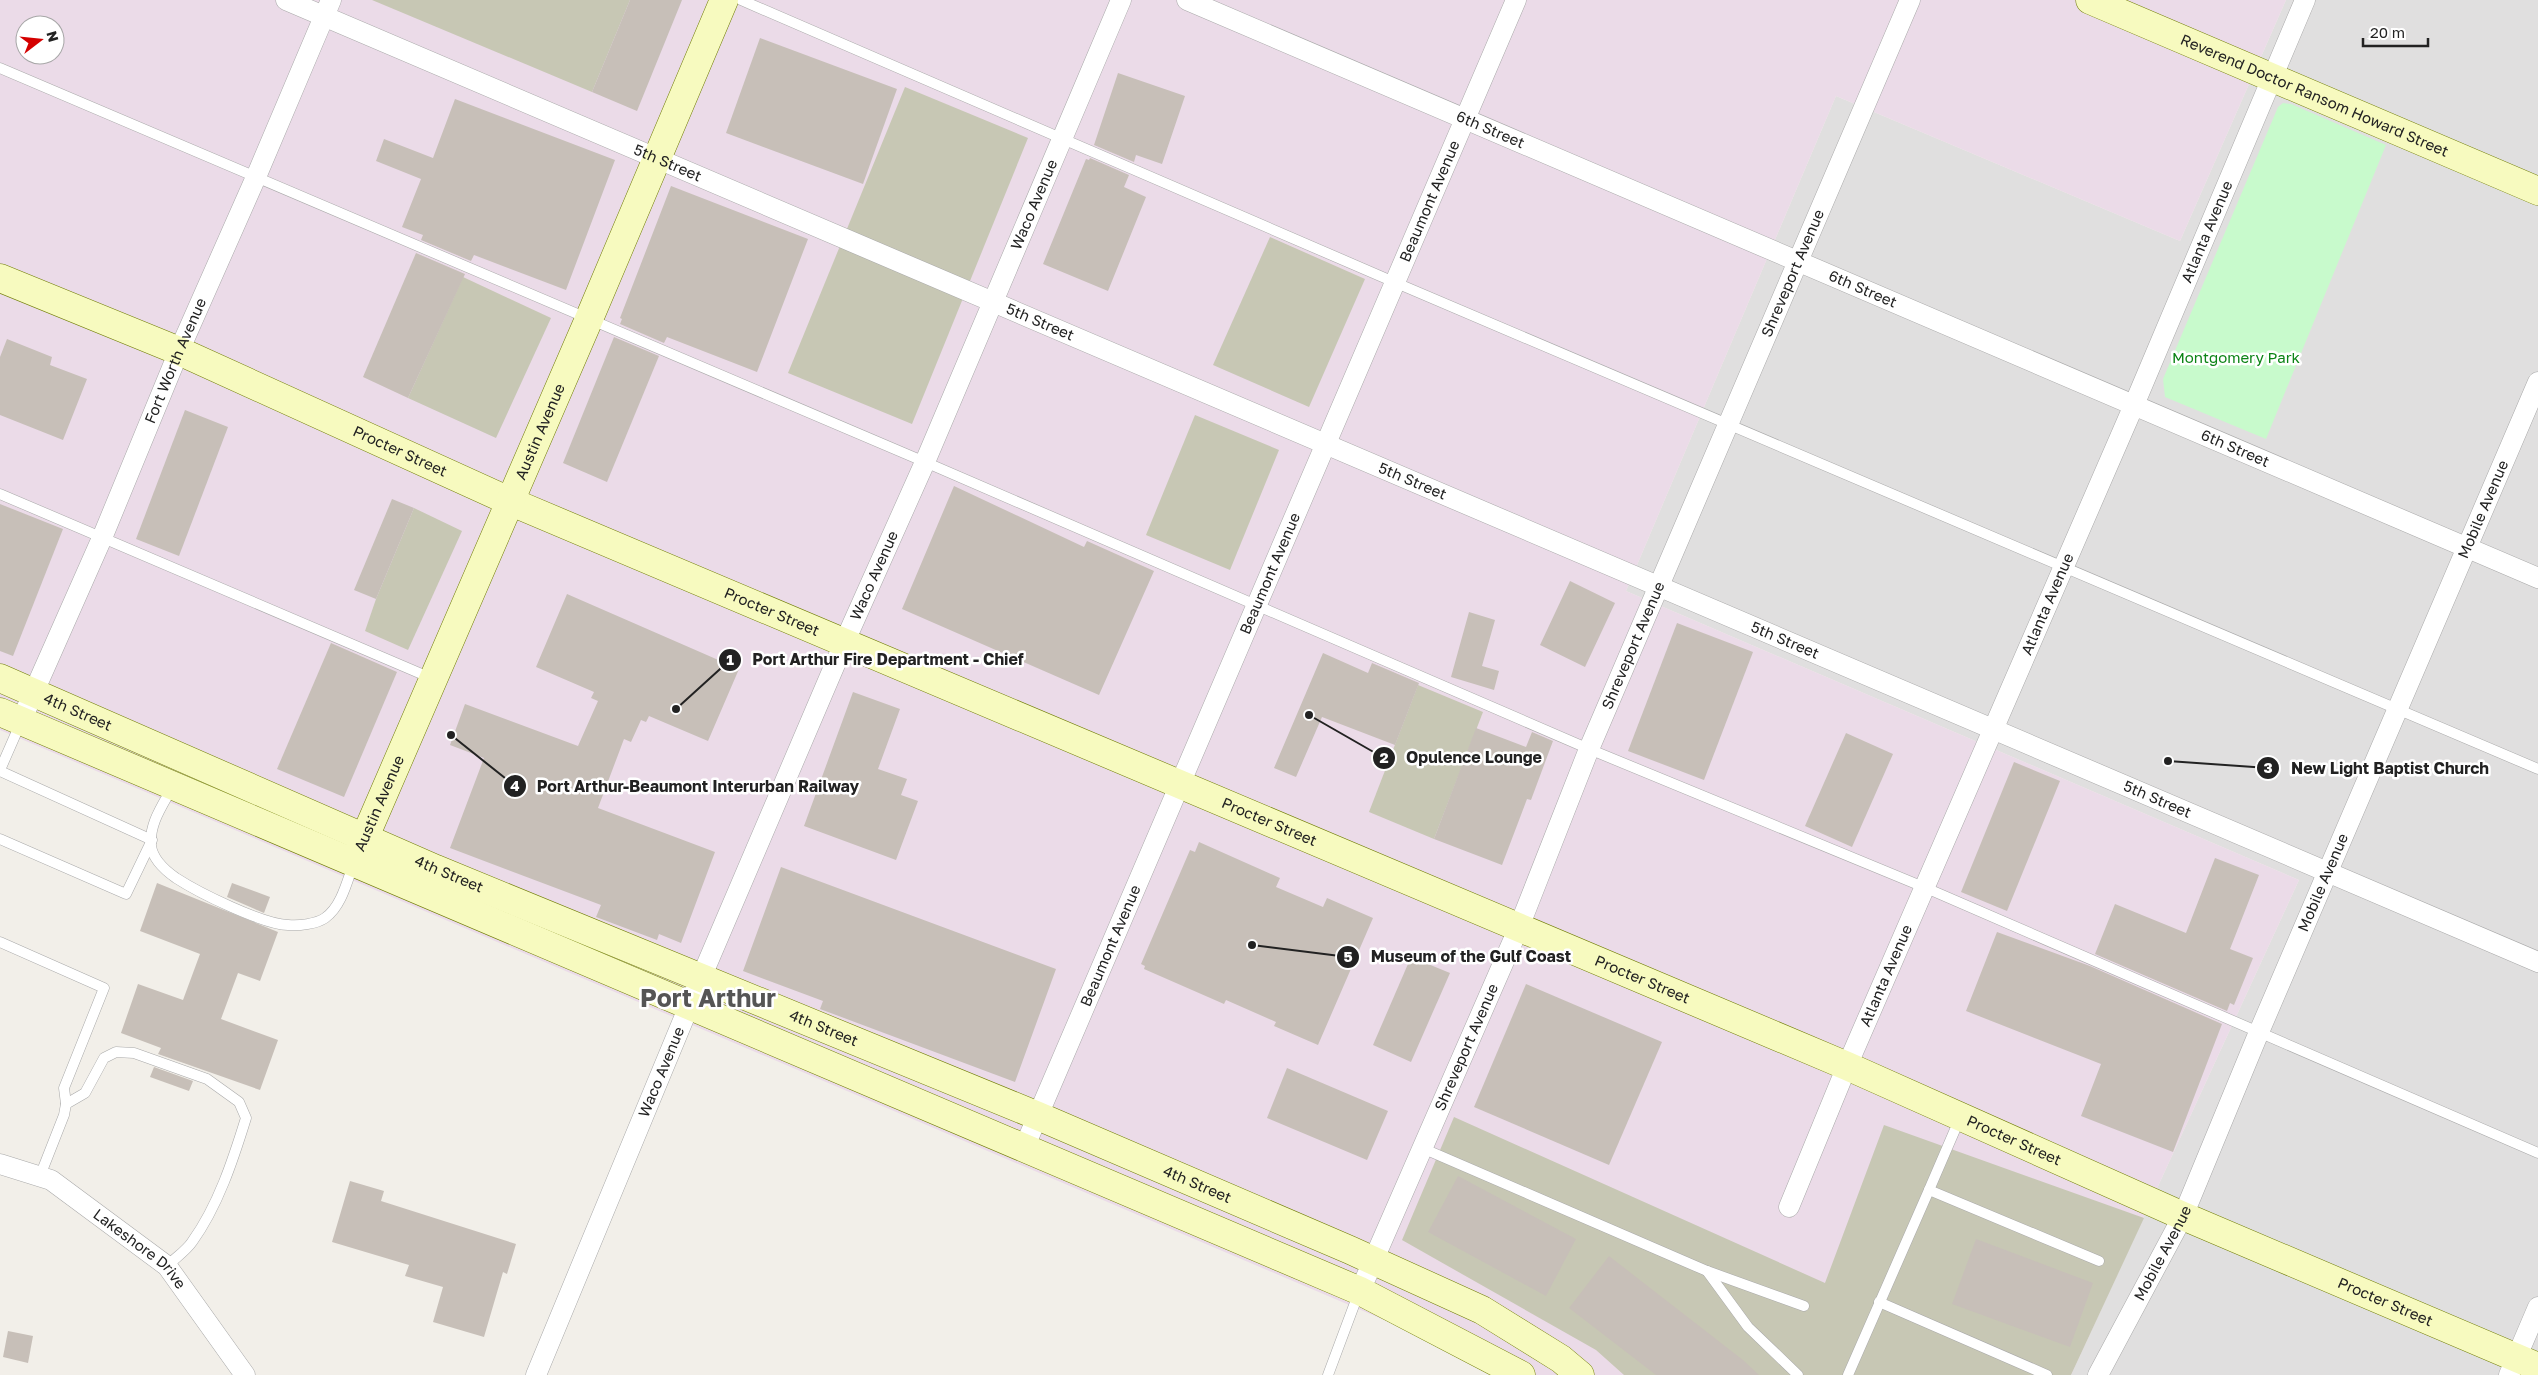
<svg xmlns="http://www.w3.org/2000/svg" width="2538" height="1375" font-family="'Golos Text',sans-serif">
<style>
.residential{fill:#e0dfdf}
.industrial{fill:#ebdbe8;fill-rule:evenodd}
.construction{fill:#c7c7b4}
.park{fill:#c8facc}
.building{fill:#c7bfb8}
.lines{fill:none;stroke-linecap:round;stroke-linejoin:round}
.lane-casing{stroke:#a9a9a9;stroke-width:11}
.street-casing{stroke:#a9a9a9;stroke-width:21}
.secondary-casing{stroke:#707d05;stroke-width:29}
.lane{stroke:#fff;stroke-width:10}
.street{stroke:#fff;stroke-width:20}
.secondary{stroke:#f7fabf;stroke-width:28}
.labels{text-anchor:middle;stroke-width:5;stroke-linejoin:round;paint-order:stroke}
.street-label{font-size:15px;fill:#222;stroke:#fff}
.park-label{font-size:15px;fill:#0c8416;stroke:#fff}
.town-label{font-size:25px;font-weight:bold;fill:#555;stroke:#fff}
.leader{fill:none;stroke:#222;stroke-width:2}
.callout-dot{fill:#222;stroke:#fff;stroke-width:2}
.mark-label{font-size:15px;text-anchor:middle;font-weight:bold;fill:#fff}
.callout-label{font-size:16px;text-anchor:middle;font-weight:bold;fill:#222;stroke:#fff;stroke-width:5;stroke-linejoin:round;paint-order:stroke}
</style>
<rect width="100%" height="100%" fill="#f2efe9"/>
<!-- residential -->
<path class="residential" d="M2286,0H2538V1375H2071L2299,880L1626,591L1836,96L2180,241Z"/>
<!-- industrial -->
<path class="industrial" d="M0,0H2286L2180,241L1836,96L1626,591L2299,880L2071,1375H1500L1464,1354L0,730ZM25,25H55V55H25Z"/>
<!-- construction -->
<g class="construction">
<path d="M372,0H630L592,92Z"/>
<path d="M905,87L1028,138L912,424L788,373Z"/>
<path d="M1270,237L1365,279L1309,407L1213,365Z"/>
<path d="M463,277L551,318L496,438L408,398Z"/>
<path d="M1195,415L1279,450L1230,570L1146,535Z"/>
<path d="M414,508L462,531L408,650L365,631L376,599Z"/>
<path d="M1418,685L1483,712L1434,839L1369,812Z"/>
<path d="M1454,1117L1825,1283L1884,1125L2144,1218L2071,1375H1624L1596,1350L1402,1240Z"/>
</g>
<!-- park -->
<path class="park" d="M2283,103L2291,104L2386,145L2266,439L2165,397L2163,379L2278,107Z"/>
<!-- building -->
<g class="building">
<path d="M630,0H682L637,111L592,92Z"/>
<path d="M760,38L897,89L863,184L726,133Z"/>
<path d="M1118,73L1185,96L1162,164L1136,155L1134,162L1094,145Z"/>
<path d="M455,99L615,160L566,290L474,255L471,261L421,240L423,235L402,227L421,179L376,161L384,139L433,158Z"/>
<path d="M1090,158L1129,175L1124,187L1146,197L1108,291L1043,264L1086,159L1089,160Z"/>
<path d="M671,186L808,239L757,372L667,337L664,343L620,324L622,319L620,318Z"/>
<path d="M416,253L465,274L408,398L363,377Z"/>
<path d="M614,337L659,356L607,482L563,463Z"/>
<path d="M7,339L52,357L50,365L87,379L63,440L0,415V357Z"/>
<path d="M185,410L228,427L179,556L136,539Z"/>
<path d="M954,486L1084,547L1087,541L1154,571L1099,695L902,609Z"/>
<path d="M392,499L414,508L376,599L354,590Z"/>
<path d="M0,504L63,529L13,656L0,651Z"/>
<path d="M1570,581L1615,603L1585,667L1540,645Z"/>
<path d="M567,594L739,669L708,741L649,716L646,722L641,720L631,742L624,739L598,808L715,852L681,943L659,934L657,940L596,917L601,905L450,848L484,758L450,745L465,704L578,746L598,701L591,698L594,692L536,667Z"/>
<path d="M1469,612L1495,620L1482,666L1499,671L1494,690L1451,677Z"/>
<path d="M1677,623L1753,652L1704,780L1628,751Z"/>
<path d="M331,643L397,672L344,797L277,769Z"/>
<path d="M1323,653L1368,673L1372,663L1419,683L1395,745L1322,717L1296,777L1274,768Z"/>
<path d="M853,692L900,709L878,769L907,779L901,795L918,801L896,860L804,826Z"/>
<path d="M1476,728L1526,747L1532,732L1553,741L1531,800L1527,799L1502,865L1434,839Z"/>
<path d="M1846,733L1893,754L1852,847L1805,826Z"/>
<path d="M2014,762L2060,781L2007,911L1961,892Z"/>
<path d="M1199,842L1280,878L1276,887L1323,907L1327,898L1373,918L1318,1045L1274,1026L1276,1022L1226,1000L1224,1004L1144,969L1145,966L1141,964L1190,850L1195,852Z"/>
<path d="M2215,858L2259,875L2230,949L2253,958L2234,1005L2230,1003L2227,1011L2095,954L2115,904L2186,933Z"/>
<path d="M781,867L1056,969L1015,1082L820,1009L823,1001L743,971Z"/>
<path d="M157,883L278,932L260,981L238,973L221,1019L278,1040L260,1090L158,1054L161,1048L121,1033L138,984L183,1000L200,954L140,931Z"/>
<path d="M232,883L270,897L264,913L227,897Z"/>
<path d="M1997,932L2090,966L2222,1024L2173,1152L2081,1116L2101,1064L1966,1011Z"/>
<path d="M1411,957L1450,973L1411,1062L1373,1045Z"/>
<path d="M1526,984L1662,1042L1609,1165L1474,1107Z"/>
<path d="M154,1067L193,1081L189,1091L150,1077Z"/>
<path d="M1287,1068L1388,1111L1367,1160L1267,1118Z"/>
<path d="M1458,1176L1576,1239L1546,1296L1428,1232Z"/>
<path d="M350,1181L384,1191L381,1201L516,1244L507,1274L503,1272L484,1337L433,1322L443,1287L405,1276L409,1265L332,1242Z"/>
<path d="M1976,1239L2093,1283L2070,1347L1952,1304Z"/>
<path d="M1609,1256L1743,1360L1759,1375H1656L1569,1308Z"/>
<path d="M8,1331L33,1336L28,1363L3,1357Z"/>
</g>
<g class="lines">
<!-- lane casing -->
<g class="lane-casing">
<g id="lane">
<path d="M741,0L1394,282L2538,769"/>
<path d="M0,68L925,462L1589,749L1926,888L2538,1153"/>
<path d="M0,494L431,678"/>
<path d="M0,770L21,722"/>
<path d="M0,771L152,840L126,894L0,839"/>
<path d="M173,786C163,805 149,823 151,846C153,859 166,871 176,878C199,893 262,924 288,925C299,926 316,924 325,918C341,907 347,882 353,865"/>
<path d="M0,942L104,988L64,1088L66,1104L64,1115L40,1176"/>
<path d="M66,1104L85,1093L104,1058L116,1052L134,1053L207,1079L239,1102L246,1118C233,1160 218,1206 192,1242C186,1251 175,1258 167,1266"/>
<path d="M1960,1118L1929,1190L2099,1261"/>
<path d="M1422,1148L1707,1271L1804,1306"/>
<path d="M1707,1271L1748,1327L1798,1375"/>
<path d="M1879,1302L2047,1375"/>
<path d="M1328,1375L1359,1292"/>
<path d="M1848,1375L1929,1190"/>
</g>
</g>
<!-- street casing -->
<g class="street-casing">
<g id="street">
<path id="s1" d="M286,0L2538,962"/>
<path id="s2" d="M1187,0L2538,578"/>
<path id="s3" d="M21,721L102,538L179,351L256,177L331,0"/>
<path id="s4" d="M1024,1148L1516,0"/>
<path id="s5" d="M0,1164L51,1180L167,1266L245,1375"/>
<path id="s6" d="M1789,1207L1847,1066L2134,405L2305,0"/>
<path id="s7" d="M1360,1291L1519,927L1589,749L1910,0"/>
<path id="s8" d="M536,1375L689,1006L845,641L925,462L1121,0"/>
<path id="s9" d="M2098,1375L2183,1216L2259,1032L2538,382"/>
<path d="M2509,1375L2538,1307"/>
</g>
</g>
<!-- secondary casing -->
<g class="secondary-casing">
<g id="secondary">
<path id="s10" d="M2090,0L2538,191"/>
<path id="s11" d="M0,278L179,351L509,501L1847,1066L2183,1216L2538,1367"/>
<path id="s12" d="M0,678L436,869L1038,1116L1350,1250L1482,1310L1561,1359L1580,1375"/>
<path d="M0,712L1360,1291L1521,1375"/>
<path id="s13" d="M358,853L589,319L724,0"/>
</g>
</g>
<!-- lane -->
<use href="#lane" class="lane"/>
<!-- street -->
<use href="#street" class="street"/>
<!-- secondary -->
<use href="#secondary" class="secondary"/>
</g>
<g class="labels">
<!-- street labels -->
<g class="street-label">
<text dy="5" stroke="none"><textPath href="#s10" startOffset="244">Reverend Doctor Ransom Howard Street</textPath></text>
<text dy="5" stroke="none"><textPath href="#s2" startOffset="330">6th Street</textPath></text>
<text dy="5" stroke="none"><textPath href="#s1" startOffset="415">5th Street</textPath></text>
<text dy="5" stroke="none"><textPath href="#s4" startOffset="1030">Beaumont Avenue</textPath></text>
<text dy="5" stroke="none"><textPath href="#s8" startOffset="1272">Waco Avenue</textPath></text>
<text dy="5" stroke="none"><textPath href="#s6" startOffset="1061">Atlanta Avenue</textPath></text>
<text dy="5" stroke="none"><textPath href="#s7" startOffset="1106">Shreveport Avenue</textPath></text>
<text dy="5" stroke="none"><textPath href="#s2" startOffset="735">6th Street</textPath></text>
<text dy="5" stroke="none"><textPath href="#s1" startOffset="820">5th Street</textPath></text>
<text dy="5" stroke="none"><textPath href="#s3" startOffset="392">Fort Worth Avenue</textPath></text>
<text dy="5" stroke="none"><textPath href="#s13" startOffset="459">Austin Avenue</textPath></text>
<text dy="5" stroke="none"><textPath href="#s2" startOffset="1140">6th Street</textPath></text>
<text dy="5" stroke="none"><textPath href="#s11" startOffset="436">Procter Street</textPath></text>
<text dy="5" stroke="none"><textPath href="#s1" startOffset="1225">5th Street</textPath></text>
<text dy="5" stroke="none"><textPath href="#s9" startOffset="948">Mobile Avenue</textPath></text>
<text dy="5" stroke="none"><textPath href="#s4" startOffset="625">Beaumont Avenue</textPath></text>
<text dy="5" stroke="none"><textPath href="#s8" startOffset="868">Waco Avenue</textPath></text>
<text dy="5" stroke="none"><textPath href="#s6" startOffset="656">Atlanta Avenue</textPath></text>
<text dy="5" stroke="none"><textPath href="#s11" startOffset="841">Procter Street</textPath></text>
<text dy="5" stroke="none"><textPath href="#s1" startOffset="1630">5th Street</textPath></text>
<text dy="5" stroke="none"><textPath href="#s7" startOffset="701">Shreveport Avenue</textPath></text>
<text dy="5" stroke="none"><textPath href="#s12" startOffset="85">4th Street</textPath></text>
<text dy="5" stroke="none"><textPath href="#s1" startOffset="2035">5th Street</textPath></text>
<text dy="5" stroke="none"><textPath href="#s13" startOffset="54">Austin Avenue</textPath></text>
<text dy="5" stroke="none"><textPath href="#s11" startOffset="1381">Procter Street</textPath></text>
<text dy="5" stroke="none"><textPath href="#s12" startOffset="490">4th Street</textPath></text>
<text dy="5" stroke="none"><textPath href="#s9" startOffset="542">Mobile Avenue</textPath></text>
<text dy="5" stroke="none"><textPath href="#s4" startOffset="220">Beaumont Avenue</textPath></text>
<text dy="5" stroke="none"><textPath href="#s6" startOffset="251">Atlanta Avenue</textPath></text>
<text dy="5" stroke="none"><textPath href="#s11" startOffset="1786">Procter Street</textPath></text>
<text dy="5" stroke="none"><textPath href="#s12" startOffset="895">4th Street</textPath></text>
<text dy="5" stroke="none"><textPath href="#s7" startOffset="266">Shreveport Avenue</textPath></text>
<text dy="5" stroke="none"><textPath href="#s8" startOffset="328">Waco Avenue</textPath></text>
<text dy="5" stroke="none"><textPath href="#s11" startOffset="2191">Procter Street</textPath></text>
<text dy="5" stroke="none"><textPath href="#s12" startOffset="1300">4th Street</textPath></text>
<text dy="5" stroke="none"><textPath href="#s5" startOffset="166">Lakeshore Drive</textPath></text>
<text dy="5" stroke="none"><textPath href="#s9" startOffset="138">Mobile Avenue</textPath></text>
<text dy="5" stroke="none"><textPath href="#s11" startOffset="2596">Procter Street</textPath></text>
</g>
<!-- park labels -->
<g class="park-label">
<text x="2236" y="363">Montgomery Park</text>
</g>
<!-- town labels -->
<g class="town-label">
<text x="708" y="1007">Port Arthur</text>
</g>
</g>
<!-- callouts -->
<path class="leader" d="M676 709L730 660M1309 715L1384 758M2168 761L2268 768M451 735L515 786M1252 945L1348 957"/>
<g class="callout-dot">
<circle cx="676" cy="709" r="5"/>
<circle cx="1309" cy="715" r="5"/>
<circle cx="2168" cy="761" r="5"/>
<circle cx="451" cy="735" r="5"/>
<circle cx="1252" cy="945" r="5"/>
<circle cx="730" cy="660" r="12"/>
<circle cx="1384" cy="758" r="12"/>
<circle cx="2268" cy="768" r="12"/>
<circle cx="515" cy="786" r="12"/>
<circle cx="1348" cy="957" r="12"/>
</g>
<g class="mark-label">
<text x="730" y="665">1</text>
<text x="1384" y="763">2</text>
<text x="2268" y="773">3</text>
<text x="515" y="791">4</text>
<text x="1348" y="962">5</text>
</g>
<g class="callout-label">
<text x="888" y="665">Port Arthur Fire Department - Chief</text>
<text x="1474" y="763">Opulence Lounge</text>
<text x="2390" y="774">New Light Baptist Church</text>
<text x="698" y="792">Port Arthur-Beaumont Interurban Railway</text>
<text x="1471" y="962">Museum of the Gulf Coast</text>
</g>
<!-- north arrow -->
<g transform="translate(40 40) rotate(74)"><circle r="24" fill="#ffffff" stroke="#a7a7a7"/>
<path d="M0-4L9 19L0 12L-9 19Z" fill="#d40000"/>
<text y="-8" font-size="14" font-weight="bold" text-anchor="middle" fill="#222222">N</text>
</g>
<!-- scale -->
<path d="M2363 38v8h65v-8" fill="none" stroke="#222222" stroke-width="2.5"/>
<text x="2370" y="38" font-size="15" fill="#222222" stroke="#ffffff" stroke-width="4" paint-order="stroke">20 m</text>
</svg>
